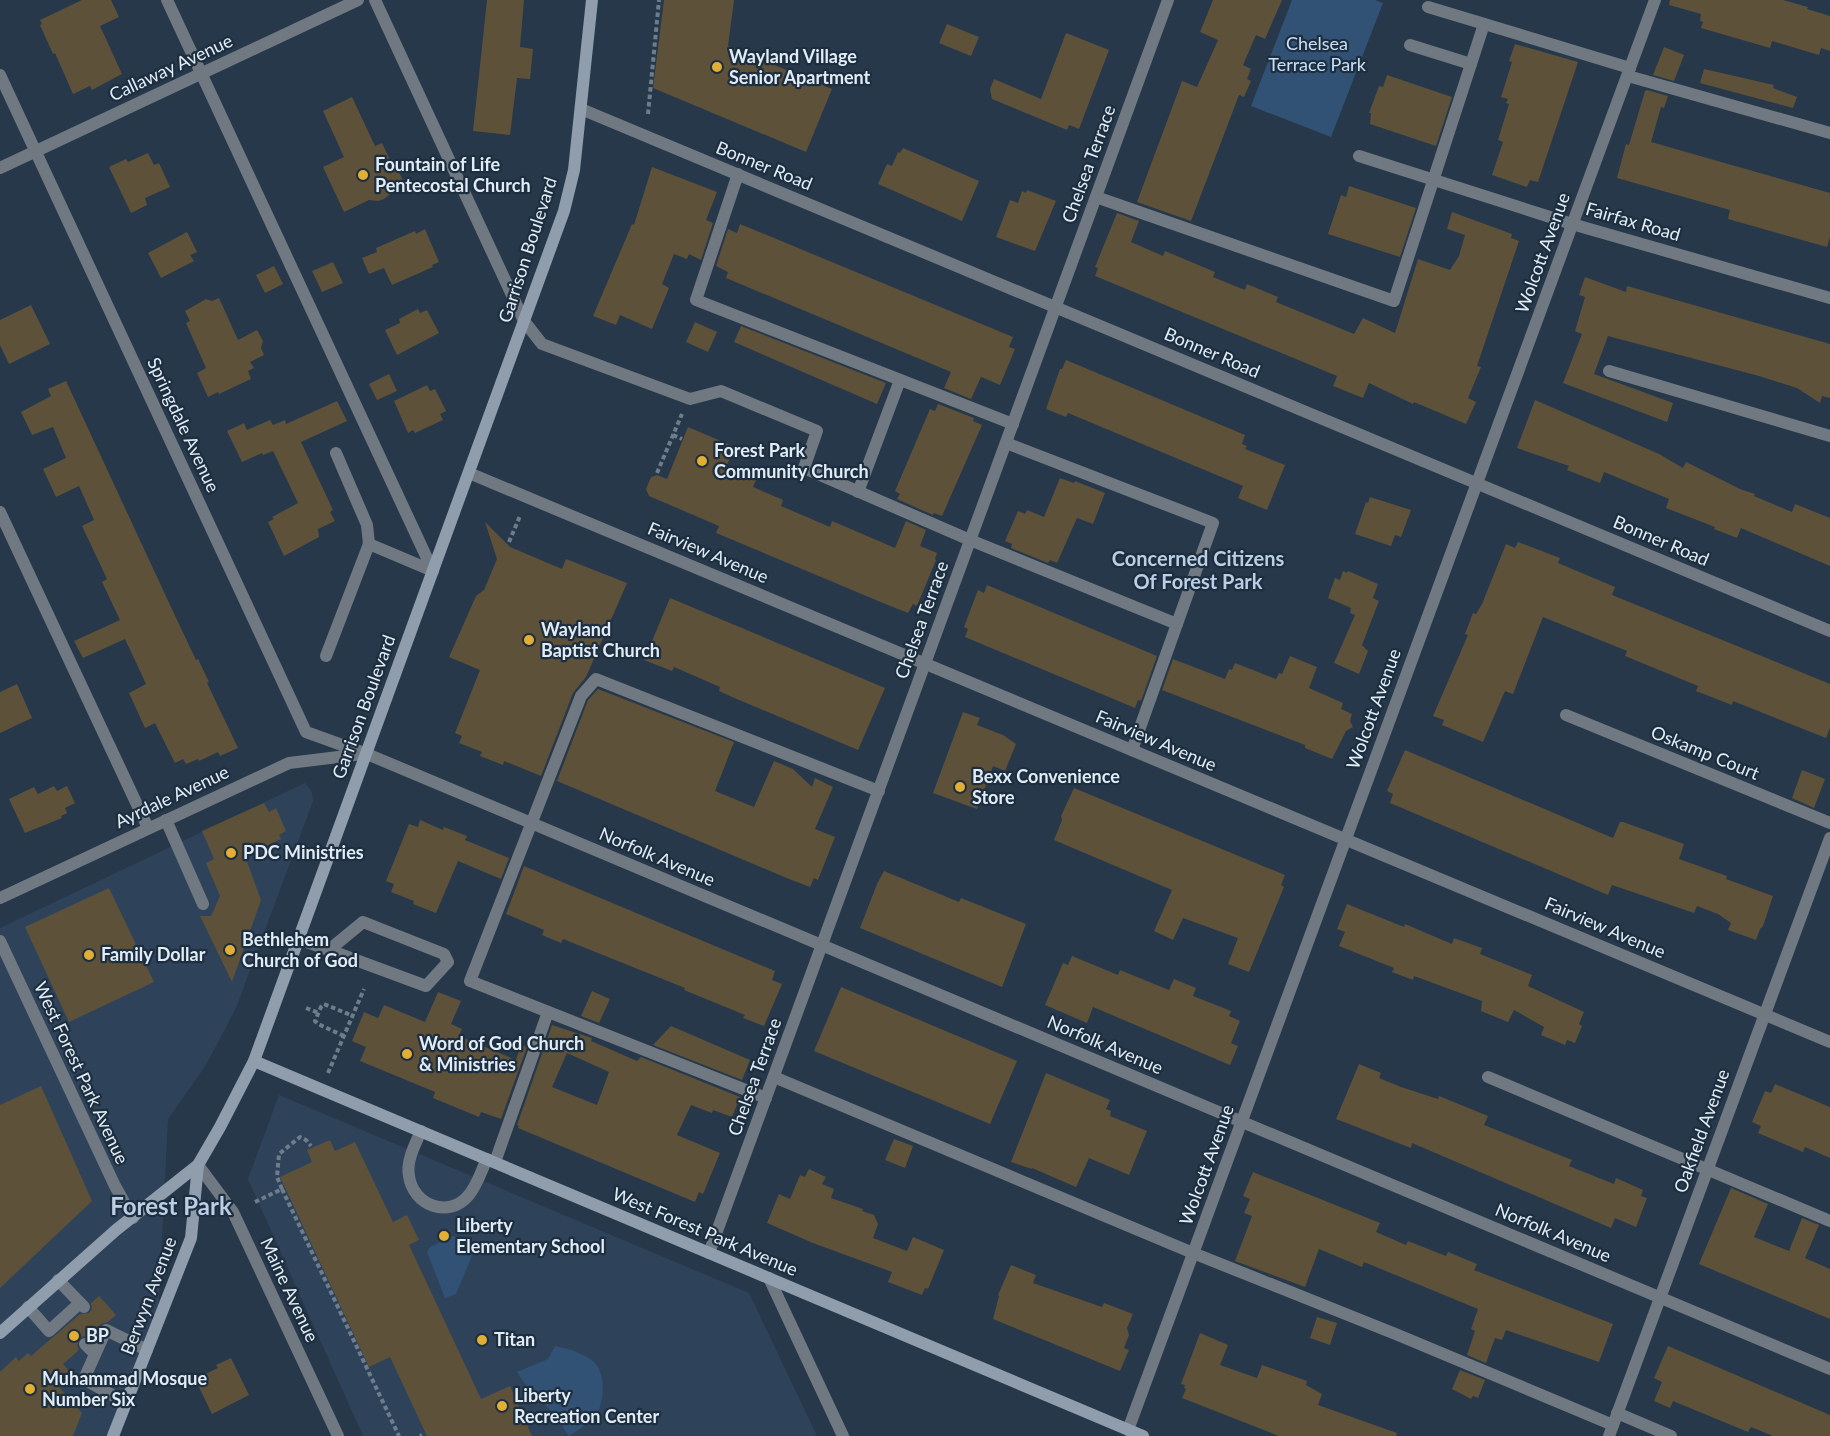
<svg xmlns="http://www.w3.org/2000/svg" width="1830" height="1436" font-family="Lato,sans-serif">
<style>
.built{fill:#2e435a}
.green{fill:#315275}
.building{fill:#5d513a;fill-rule:evenodd}
.lines{fill:none;stroke-linecap:round;stroke-linejoin:round}
.path{stroke:#6e7d8c;stroke-width:4;stroke-dasharray:4.5 3;stroke-linecap:butt}
.service{stroke:#707982;stroke-width:12}
.minor{stroke:#707982;stroke-width:12}
.tertiary{stroke:#707982;stroke-width:12}
.secondary{stroke:#909dac;stroke-width:12}
.poi-dot{fill:#e2af34;stroke:#1d2e3f;stroke-width:2}
.labels{text-anchor:middle;stroke-width:4.5;stroke-linejoin:round;paint-order:stroke}
.park-label{font-size:18px;fill:#c8e0fa;stroke:#1d2e3f}
.poi-label{font-size:18px;font-weight:bold;fill:#e1ecf7;stroke:#1d2e3f;text-anchor:start}
.street-label{font-size:18px;fill:#e1ecf7;stroke:#1d2e3f}
.neighbourhood-label{font-size:20px;font-weight:bold;fill:#bacfe6;stroke:#1d2e3f}
.district-label{font-size:24px;font-weight:bold;fill:#bacfe6;stroke:#1d2e3f}
</style>
<rect width="100%" height="100%" fill="#27384a"/>
<!-- built -->
<g class="built">
<path d="M305,783L312,792L313,801L236,1008L206,1065L168,1119L158,1318L114,1436H0V928Z"/>
<path d="M279,1095L749,1293L817,1436H363L248,1179Z"/>
</g>
<!-- green -->
<g class="green">
<path d="M1292,0H1375L1383,3L1331,137L1251,106Z"/>
<path d="M453,1236L476,1246L456,1294L445,1298L427,1252L430,1247Z"/>
<path d="M555,1346C567,1348 585,1354 594,1362C606,1373 605,1404 595,1416C588,1424 578,1430 569,1436L553,1413L525,1384L517,1372L548,1359Z"/>
</g>
<!-- building -->
<g class="building">
<path d="M82,0H111L119,17L100,26L122,74L92,90L90,86L73,94L55,53L53,54L40,25L42,24L40,20Z"/>
<path d="M487,0H524L520,47L533,49L530,79L517,78L510,135L473,131Z"/>
<path d="M664,0H734L728,46L832,89L806,152L653,88Z"/>
<path d="M1213,0H1282L1265,39L1256,35L1243,65L1251,69L1247,79L1251,81L1244,97L1239,95L1191,221L1137,202L1182,81L1197,87L1218,40L1200,32Z"/>
<path d="M1670,0H1783L1808,7L1807,9L1830,16V51L1821,48L1819,55L1772,41L1770,48L1701,28L1703,22L1700,21L1701,14L1669,5Z"/>
<path d="M947,24L979,37L971,56L939,43Z"/>
<path d="M1066,33L1109,50L1079,129L1069,125L1067,130L992,99L990,89L994,79L1041,99Z"/>
<path d="M1515,44L1578,62L1538,182L1530,180L1527,187L1492,175L1503,142L1498,140L1509,104L1506,103L1508,99L1501,97L1512,62L1509,61Z"/>
<path d="M1664,47L1684,55L1674,81L1653,75Z"/>
<path d="M1704,69L1774,85L1773,88L1797,97L1793,108L1700,83Z"/>
<path d="M1387,75L1452,97L1436,146L1370,124L1371,113H1369L1379,86L1383,87Z"/>
<path d="M1647,90L1668,96L1664,108L1661,107L1651,142L1830,193V237L1827,247L1728,219L1730,210L1617,178L1626,144L1629,145L1645,91Z"/>
<path d="M352,97L375,146L382,143L390,160L393,159L404,183L384,199L378,201L369,200L344,212L323,167L344,157L323,111Z"/>
<path d="M903,148L979,181L962,221L878,184L887,164L892,166L898,152L900,153Z"/>
<path d="M148,153L154,165L159,163L170,187L145,198L147,205L131,213L109,167L126,159L128,162Z"/>
<path d="M652,167L717,192L706,220L713,223L701,260L689,254L687,259L674,254L662,284L669,288L652,329L620,315L616,325L593,316L632,224L634,225Z"/>
<path d="M1349,186L1416,208L1400,257L1328,234L1341,195L1346,197Z"/>
<path d="M1027,190L1056,201L1035,251L996,237L1010,200L1018,203L1022,191L1026,193Z"/>
<path d="M1452,212L1512,234L1511,238L1519,241L1477,366L1481,367L1468,398L1476,402L1466,424L1414,402L1413,404L1369,383L1363,398L1333,386L1337,376L1095,276L1098,268L1095,267L1117,213L1139,221L1131,242L1163,256L1165,251L1215,272L1213,277L1245,290L1247,284L1278,297L1276,302L1354,334L1363,318L1395,333L1418,259L1450,270L1459,256L1465,235L1447,229Z"/>
<path d="M740,224L1013,337L1009,347L1015,349L1000,385L981,377L971,399L944,388L951,372L726,278L728,272L716,266L728,229L737,233Z"/>
<path d="M425,229L439,262L432,265L433,267L392,285L384,268L369,274L362,258L377,252L376,248L415,231L416,234Z"/>
<path d="M187,232L197,252L190,255L194,261L161,278L148,253Z"/>
<path d="M333,262L343,283L322,292L312,271Z"/>
<path d="M274,266L283,284L265,293L256,275Z"/>
<path d="M1585,277L1626,292L1627,286L1830,344V398L1822,396L1820,403L1797,388L1759,376L1608,336L1594,374L1673,403L1667,422L1563,383L1582,334L1575,331L1585,297L1579,295Z"/>
<path d="M219,298L238,340L257,330L263,341L261,348L264,355L250,362L254,368L248,371L251,379L219,394L218,392L208,397L197,373L206,368L186,323L190,321L185,311L206,299L212,301Z"/>
<path d="M31,305L50,344L9,364L0,345V320Z"/>
<path d="M418,309L420,313L427,310L439,333L397,355L385,330L400,323L399,319Z"/>
<path d="M695,322L717,332L708,352L686,342Z"/>
<path d="M741,326L886,383L877,404L734,342Z"/>
<path d="M1066,360L1245,435L1242,444L1247,446L1245,449L1285,465L1267,510L1238,498L1243,486L1068,413L1066,417L1046,409L1060,369H1062Z"/>
<path d="M389,374L397,391L377,400L369,384Z"/>
<path d="M66,381L170,605L196,660L198,659L209,682L207,683L238,748L220,756L218,752L199,761L198,759L186,764L183,759L175,763L155,723L145,728L129,693L146,684L125,639L83,658L74,641L120,620L102,582L107,579L82,526L94,520L79,486L56,497L43,469L66,458L53,427L32,435L21,412L51,396L48,389Z"/>
<path d="M427,385L430,391L435,389L446,411L440,414L443,420L415,433L413,430L408,433L394,401Z"/>
<path d="M1535,400L1659,454L1683,468L1686,462L1740,489L1755,494L1754,496L1792,512L1795,504L1830,518V566L1741,528L1737,538L1714,529L1715,527L1666,508L1669,499L1604,472L1600,483L1567,470L1569,466L1517,448Z"/>
<path d="M337,401L347,421L301,442L333,510L330,512L335,521L318,529L319,537L284,556L268,522L274,519L272,517L298,503L273,451L263,455L262,453L242,462L227,431L244,423L247,430L270,420L273,425L285,420L286,424Z"/>
<path d="M938,404L974,418L973,421L982,425L942,516L934,513L933,515L897,499L900,494L895,491L930,409L935,411Z"/>
<path d="M688,427L735,447L726,467L756,480L753,487L783,500L781,506L830,527L832,521L895,548L906,521L926,530L920,546L937,553L935,559L936,560L917,606L913,604L908,613L883,603L716,533L719,526L649,496L646,489L651,477L657,475L667,479Z"/>
<path d="M1060,478L1074,483L1075,481L1105,493L1093,524L1077,518L1057,563L1050,560L1048,563L1011,548L1012,544L1005,541L1018,511L1025,514L1027,510L1044,517Z"/>
<path d="M1370,497L1411,510L1401,537L1395,535L1391,546L1355,534L1366,502L1368,503Z"/>
<path d="M485,522L510,547L562,569L566,559L627,583L586,677L573,693L541,776L504,761L503,765L480,756L482,752L459,743L462,736L455,733L480,670L449,657L476,596L484,590L497,559Z"/>
<path d="M1518,542L1560,558L1558,563L1615,587L1612,595L1830,684V728L1826,738L1733,701L1732,705L1696,691L1698,686L1625,656L1627,651L1543,617L1513,694L1505,691L1483,742L1442,725L1444,720L1433,716L1468,635L1465,634L1473,613L1476,614L1482,604L1506,544L1515,548Z"/>
<path d="M1343,571L1347,573L1348,571L1378,584L1373,598L1379,601L1362,645L1368,651L1359,674L1334,663L1355,615L1350,613L1351,608L1328,598L1335,578L1340,580Z"/>
<path d="M987,585L1157,656L1141,701L1138,700L1135,708L965,637L968,629L964,627L978,590L984,593Z"/>
<path d="M670,598L885,688L858,750L732,697L719,691L720,687L674,667L672,671L644,660Z"/>
<path d="M1290,656L1317,667L1309,688L1343,703L1341,709L1352,714L1350,721L1353,727L1346,731L1332,759L1305,748V745L1162,690L1173,659L1225,679L1229,669L1232,670L1235,663L1276,679L1279,673L1282,674Z"/>
<path d="M17,684L32,718L0,733V692Z"/>
<path d="M598,689L734,742L715,791L754,807L774,761L793,769L812,787L815,778L833,787L815,829L835,837L818,880L814,878L810,887L789,879L557,781L588,700Z"/>
<path d="M963,712L980,718L977,725L1003,735L1016,744L1005,771L993,766L977,809L933,793Z"/>
<path d="M1405,750L1613,838L1620,822H1623L1684,844L1679,859L1727,876L1726,879L1773,896L1763,926L1760,929L1756,940L1728,930L1731,923L1718,914L1697,906L1694,913L1612,885L1608,895L1390,803L1393,794L1387,791Z"/>
<path d="M1802,770L1825,779L1814,808L1792,798Z"/>
<path d="M54,786L57,791L67,786L75,803L65,808L67,813L61,816L62,818L25,833L9,799L34,787L38,794Z"/>
<path d="M1074,788L1285,875L1281,885L1284,887L1249,972L1228,964L1238,938L1183,918L1173,940L1154,931L1172,890L1054,840L1062,820L1061,816Z"/>
<path d="M264,803L269,812L276,808L286,831L279,835L281,839L245,856L261,900L232,982L200,916H211L220,896L206,863L214,859L202,831Z"/>
<path d="M420,820L443,830L444,827L467,836L465,840L509,858L501,879L458,861L436,913L413,904L414,901L391,892L394,884L386,881L409,824L418,827Z"/>
<path d="M524,866L775,971L772,980L782,984L764,1026L743,1018L745,1015L684,990L685,988L563,939L561,943L542,935L544,930L506,914Z"/>
<path d="M884,871L959,902L961,898L1026,924L1002,987L860,928L877,884Z"/>
<path d="M109,888L154,982L69,1022L25,927Z"/>
<path d="M1347,904L1404,927L1405,924L1452,944L1454,938L1482,948L1480,954L1532,975L1528,986L1584,1012L1579,1024L1582,1026L1575,1043L1567,1040L1565,1045L1541,1035L1544,1027L1514,1010L1508,1022L1481,1011L1482,1001L1414,976L1413,980L1392,972L1394,968L1339,946L1345,932L1337,929Z"/>
<path d="M1072,956L1118,975L1120,970L1169,990L1174,979L1196,988L1193,996L1231,1011L1229,1016L1240,1021L1231,1043L1238,1046L1230,1065L1093,1007L1087,1023L1045,1005L1063,963L1068,965Z"/>
<path d="M841,987L1017,1061L990,1124L814,1051Z"/>
<path d="M592,991L610,999L599,1023L581,1016Z"/>
<path d="M438,992L461,1001L451,1024L462,1029L459,1036L516,1060L521,1045L527,1047L501,1119L481,1112L479,1117L433,1098L435,1092L360,1061L366,1047L352,1041L364,1012L378,1018L384,1005L425,1022Z"/>
<path d="M552,1025L592,1038L591,1041L637,1061L641,1057L740,1097L732,1117L713,1110L712,1113L691,1105L677,1135L720,1153L703,1194L699,1192L695,1202L518,1128L519,1126L517,1125ZM567,1053L609,1072L597,1105L552,1087Z"/>
<path d="M671,1026L750,1060L742,1080L653,1045Z"/>
<path d="M1359,1064L1381,1073L1379,1078L1401,1087L1438,1099L1439,1096L1488,1116L1484,1125L1572,1160L1569,1166L1614,1184L1616,1178L1643,1190L1641,1196L1647,1198L1636,1227L1615,1218L1611,1228L1412,1143L1411,1148L1336,1119Z"/>
<path d="M1046,1073L1110,1100L1106,1109L1111,1111L1110,1116L1147,1131L1129,1175L1089,1158L1076,1187L1032,1168V1169L1011,1162Z"/>
<path d="M1775,1084L1830,1107V1158L1805,1147L1803,1152L1758,1133L1761,1126L1752,1122L1765,1091L1771,1093Z"/>
<path d="M41,1086L92,1201L0,1288V1105Z"/>
<path d="M894,1139L913,1146L905,1168L885,1160Z"/>
<path d="M330,1140L335,1151L355,1142L393,1222L407,1215L419,1240L409,1245L481,1399L510,1386L532,1436H427L390,1357L369,1367L280,1177L312,1162L307,1150Z"/>
<path d="M809,1169L826,1177L822,1184L834,1189L831,1198L863,1209L862,1211L874,1215L878,1224L873,1238L907,1251L913,1237L944,1250L928,1289L925,1288L922,1295L888,1282L892,1272L813,1243L767,1223L779,1194L790,1199L800,1175L805,1177Z"/>
<path d="M1253,1172L1380,1223L1376,1232L1406,1245L1408,1241L1446,1256L1448,1252L1477,1264L1474,1270L1613,1324L1599,1362L1506,1330L1502,1340L1495,1338L1486,1363L1467,1355L1475,1331L1471,1329L1478,1309L1364,1262L1362,1267L1319,1249L1305,1287L1235,1261L1252,1216L1244,1213L1250,1199L1243,1196Z"/>
<path d="M1731,1188L1768,1204L1754,1237L1789,1251L1802,1218L1819,1225L1805,1258L1830,1269V1319L1699,1264Z"/>
<path d="M1011,1265L1036,1275L1033,1283L1102,1307L1104,1303L1133,1314L1127,1328L1129,1335L1124,1348L1129,1350L1120,1371L993,1319L999,1296L998,1295Z"/>
<path d="M99,1296L116,1315L108,1322L101,1324L91,1338L83,1336L79,1339L77,1346L79,1350L63,1364L72,1374L58,1386L82,1413L73,1436H0V1372L16,1357L19,1361L28,1353L31,1356L80,1314L89,1313L92,1309L91,1303Z"/>
<path d="M1317,1317L1337,1323L1330,1345L1310,1338Z"/>
<path d="M1200,1333L1228,1345L1220,1365L1257,1378L1262,1365L1307,1381L1306,1385L1322,1394L1318,1405L1397,1433L1396,1436H1279L1182,1398L1186,1389L1184,1388L1185,1385L1181,1384Z"/>
<path d="M1668,1346L1830,1415V1436H1773L1751,1427L1748,1432L1673,1401L1670,1408L1654,1401L1662,1382L1654,1378Z"/>
<path d="M231,1358L249,1395L212,1414L195,1379L218,1368L216,1365Z"/>
<path d="M1460,1370L1485,1380L1478,1398L1473,1396L1471,1399L1452,1389Z"/>
</g>
<g class="lines">
<!-- path -->
<g class="path">
<path d="M648,114L659,0"/>
<path d="M673,435L682,439"/>
<path d="M657,473L682,414"/>
<path d="M509,542L520,516"/>
<path d="M306,1008L319,1013"/>
<path d="M344,1036L318,1024L315,1021L321,1007L324,1004L353,1016"/>
<path d="M328,1073L364,989"/>
<path d="M282,1189L399,1436"/>
<path d="M255,1202L282,1189L277,1177L279,1154L300,1137L306,1140L311,1146"/>
<path d="M420,1436L422,1435"/>
</g>
<!-- service -->
<g class="service">
<path d="M167,0L433,571"/>
<path d="M1428,7L1630,68"/>
<path d="M1410,45L1471,64"/>
<path d="M1628,76L1830,133"/>
<path d="M738,174L696,300L1013,424"/>
<path d="M1096,197L1394,301L1484,24"/>
<path d="M524,321L542,344L550,347L690,399L721,391L817,431L804,468L970,540L1177,624"/>
<path d="M1609,371L1830,436"/>
<path d="M1006,443L1213,523L1132,750"/>
<path d="M336,453L367,525L369,544L433,571"/>
<path d="M858,492L900,380"/>
<path d="M0,512L148,828"/>
<path d="M326,656L369,544"/>
<path d="M1566,715L1830,823"/>
<path d="M166,820L203,904"/>
<path d="M299,939L426,986L448,962L444,954L363,922L329,950"/>
<path d="M774,1077L1193,1253L1398,1335L1613,1425"/>
<path d="M1488,1077L1830,1221"/>
<path d="M766,1098L470,981L581,696L596,679L879,791"/>
<path d="M421,1131C415,1145 406,1161 409,1176C413,1205 448,1219 468,1196C477,1186 481,1171 487,1159"/>
<path d="M495,1162L548,1012"/>
<path d="M58,1280L84,1307"/>
<path d="M28,1307L49,1331L80,1303"/>
<path d="M85,1344L95,1354"/>
<path d="M126,1403L84,1379L106,1330L147,1350"/>
<path d="M1617,1413L1671,1436"/>
</g>
<!-- minor -->
<g class="minor">
<path d="M375,0L524,321"/>
<path d="M0,75L306,732L367,754L1830,1369"/>
<path d="M581,109L1830,631"/>
<path d="M1359,156L1572,224L1830,298"/>
<path d="M469,473L1830,1042"/>
<path d="M0,898L289,763L363,754"/>
<path d="M0,941L115,1186L133,1218"/>
<path d="M198,1165L233,1212L338,1436"/>
<path d="M709,1253L1168,0"/>
<path d="M769,1278L843,1436"/>
<path d="M1128,1430L1655,0"/>
<path d="M1609,1436L1830,838"/>
</g>
<!-- tertiary -->
<path class="tertiary" d="M0,168L358,0"/>
<!-- secondary -->
<g class="secondary">
<path d="M254,1061L1143,1436"/>
<path d="M0,1333L116,1230L198,1165L220,1127L254,1061L564,211L574,170L592,0"/>
<path d="M113,1436L191,1238L198,1165"/>
</g>
</g>
<!-- markers -->
<g class="poi-dot">
<circle cx="717" cy="67" r="6"/>
<circle cx="363" cy="175" r="6"/>
<circle cx="702" cy="461" r="6"/>
<circle cx="529" cy="640" r="6"/>
<circle cx="960" cy="787" r="6"/>
<circle cx="231" cy="853" r="6"/>
<circle cx="230" cy="950" r="6"/>
<circle cx="89" cy="955" r="6"/>
<circle cx="407" cy="1054" r="6"/>
<circle cx="444" cy="1236" r="6"/>
<circle cx="74" cy="1336" r="6"/>
<circle cx="482" cy="1340" r="6"/>
<circle cx="30" cy="1389" r="6"/>
<circle cx="502" cy="1406" r="6"/>
</g>
<g class="labels">
<!-- park labels -->
<g class="park-label">
<text x="1317" y="50">Chelsea<tspan x="1317" dy="21">Terrace Park</tspan></text>
</g>
<!-- poi labels -->
<g class="poi-label">
<text x="729" y="63">Wayland Village<tspan x="729" dy="21">Senior Apartment</tspan></text>
<text x="375" y="171">Fountain of Life<tspan x="375" dy="21">Pentecostal Church</tspan></text>
<text x="714" y="457">Forest Park<tspan x="714" dy="21">Community Church</tspan></text>
<text x="541" y="636">Wayland<tspan x="541" dy="21">Baptist Church</tspan></text>
<text x="972" y="783">Bexx Convenience<tspan x="972" dy="21">Store</tspan></text>
<text x="243" y="859">PDC Ministries</text>
<text x="242" y="946">Bethlehem<tspan x="242" dy="21">Church of God</tspan></text>
<text x="101" y="961">Family Dollar</text>
<text x="419" y="1050">Word of God Church<tspan x="419" dy="21">&amp; Ministries</tspan></text>
<text x="456" y="1232">Liberty<tspan x="456" dy="21">Elementary School</tspan></text>
<text x="86" y="1342">BP</text>
<text x="494" y="1346">Titan</text>
<text x="42" y="1385">Muhammad Mosque<tspan x="42" dy="21">Number Six</tspan></text>
<text x="514" y="1402">Liberty<tspan x="514" dy="21">Recreation Center</tspan></text>
</g>
<!-- street labels -->
<g class="street-label">
<text transform="translate(171 68) rotate(-25)" y="6">Callaway Avenue</text>
<text transform="translate(1089 164) rotate(-70)" y="6">Chelsea Terrace</text>
<text transform="translate(764 166) rotate(22)" y="6">Bonner Road</text>
<text transform="translate(1633 222) rotate(16)" y="6">Fairfax Road</text>
<text transform="translate(528 250) rotate(-72)" y="6">Garrison Boulevard</text>
<text transform="translate(1543 253) rotate(-70)" y="6">Wolcott Avenue</text>
<text transform="translate(1212 353) rotate(23)" y="6">Bonner Road</text>
<text transform="translate(183 425) rotate(65)" y="6">Springdale Avenue</text>
<text transform="translate(1661 541) rotate(23)" y="6">Bonner Road</text>
<text transform="translate(708 553) rotate(23)" y="6">Fairview Avenue</text>
<text transform="translate(922 620) rotate(-70)" y="6">Chelsea Terrace</text>
<text transform="translate(364 707) rotate(-70)" y="6">Garrison Boulevard</text>
<text transform="translate(1374 709) rotate(-70)" y="6">Wolcott Avenue</text>
<text transform="translate(1156 741) rotate(23)" y="6">Fairview Avenue</text>
<text transform="translate(1705 753) rotate(22)" y="6">Oskamp Court</text>
<text transform="translate(172 797) rotate(-25)" y="6">Ayrdale Avenue</text>
<text transform="translate(657 857) rotate(23)" y="6">Norfolk Avenue</text>
<text transform="translate(1605 928) rotate(23)" y="6">Fairview Avenue</text>
<text transform="translate(1105 1045) rotate(23)" y="6">Norfolk Avenue</text>
<text transform="translate(81 1073) rotate(65)" y="6">West Forest Park Avenue</text>
<text transform="translate(755 1077) rotate(-70)" y="6">Chelsea Terrace</text>
<text transform="translate(1702 1131) rotate(-70)" y="6">Oakfield Avenue</text>
<text transform="translate(1207 1165) rotate(-70)" y="6">Wolcott Avenue</text>
<text transform="translate(705 1232) rotate(23)" y="6">West Forest Park Avenue</text>
<text transform="translate(1553 1233) rotate(23)" y="6">Norfolk Avenue</text>
<text transform="translate(289 1290) rotate(65)" y="6">Maine Avenue</text>
<text transform="translate(149 1296) rotate(-69)" y="6">Berwyn Avenue</text>
</g>
<!-- neighbourhood labels -->
<g class="neighbourhood-label">
<text x="1198" y="566">Concerned Citizens<tspan x="1198" dy="23">Of Forest Park</tspan></text>
</g>
<!-- district labels -->
<g class="district-label">
<text x="171" y="1215">Forest Park</text>
</g>
</g>
</svg>
